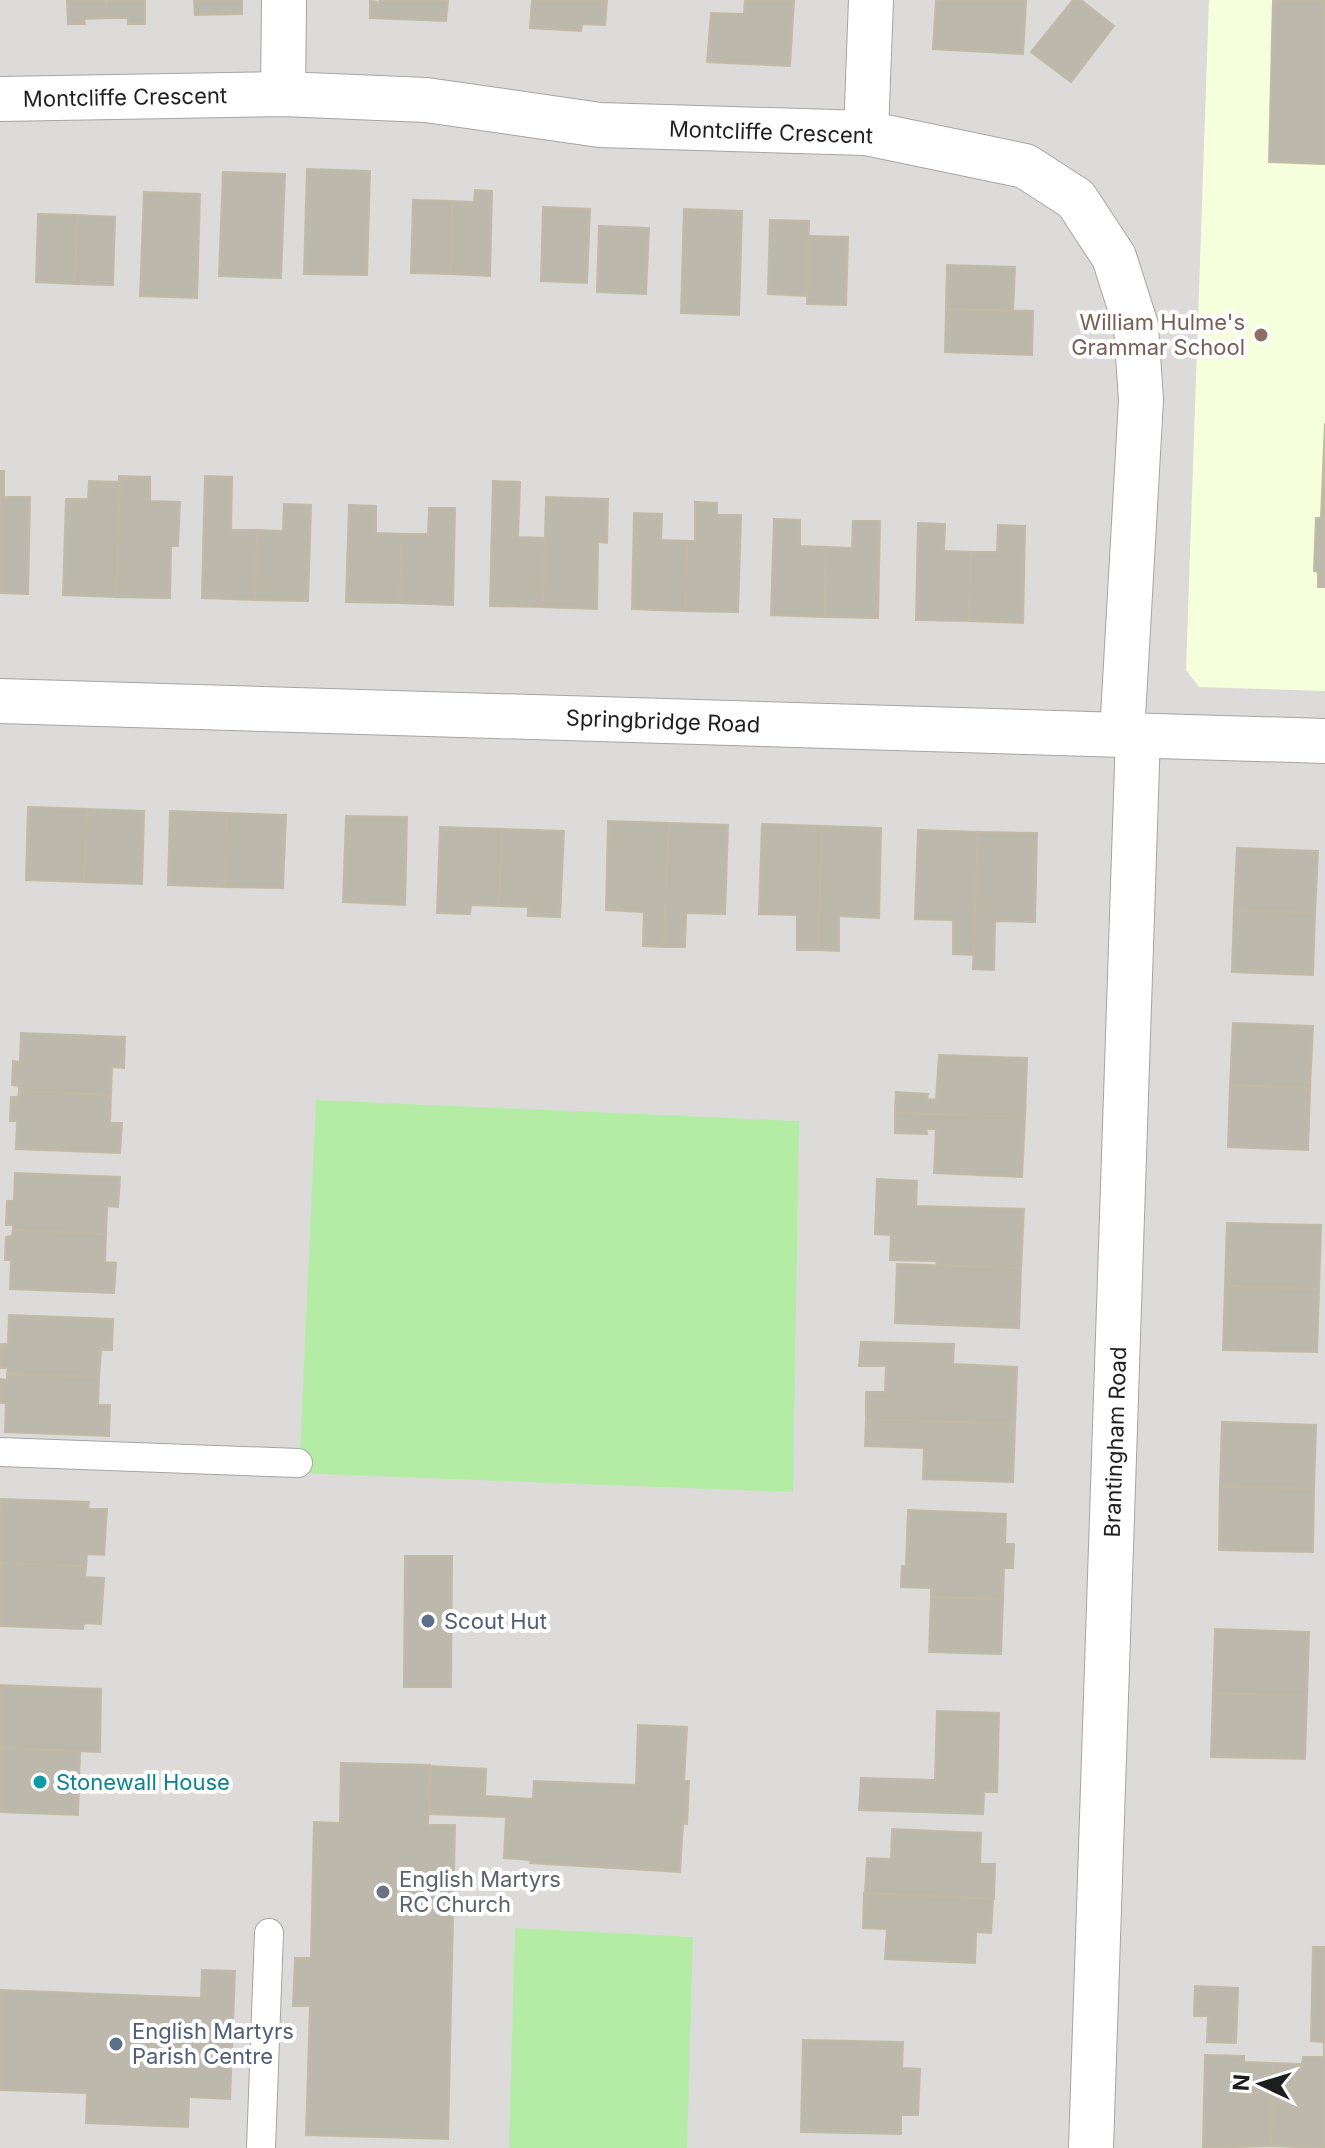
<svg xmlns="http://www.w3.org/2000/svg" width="1325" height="2148" font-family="Inter,sans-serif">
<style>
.residential{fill:#dcdbda}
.education{fill:#f5ffdc}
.grass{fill:#b4eca6}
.building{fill:#bcb8ac;stroke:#c2baa5;stroke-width:2}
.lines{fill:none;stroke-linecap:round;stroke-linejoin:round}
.lane-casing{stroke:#a5a5a5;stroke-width:30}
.street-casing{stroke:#a5a5a5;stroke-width:46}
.lane{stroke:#fff;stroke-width:28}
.street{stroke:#fff;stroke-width:44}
.education-dot{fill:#8d6e63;stroke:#fff;stroke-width:3}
.service-dot{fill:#5c6f8a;stroke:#fff;stroke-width:3}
.culture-dot{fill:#0f9aa8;stroke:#fff;stroke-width:3}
.worship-dot{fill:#6b7280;stroke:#fff;stroke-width:3}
.labels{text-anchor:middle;stroke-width:8;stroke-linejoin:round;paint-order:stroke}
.street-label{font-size:22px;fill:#1e1e1e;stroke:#fff}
.education-label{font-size:22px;fill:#785e54;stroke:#fff;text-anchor:end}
.service-label{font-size:22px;fill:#4e5e75;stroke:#fff;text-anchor:start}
.culture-label{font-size:22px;fill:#0d838f;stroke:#fff;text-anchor:start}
.worship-label{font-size:22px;fill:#5b616d;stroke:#fff;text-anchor:start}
</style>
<rect width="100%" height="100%" fill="#efefe3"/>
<!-- residential -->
<rect class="residential" x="0" y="0" width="1325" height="2148"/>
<!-- education -->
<path class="education" d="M1209,0H1325V691L1199,687L1186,670Z"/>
<!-- grass -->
<g class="grass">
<path d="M316,1100L799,1121L793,1492L0,1462L300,1452Z"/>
<path d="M515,1928L693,1937L687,2148H509Z"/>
</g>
<!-- building -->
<g class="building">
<path d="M67,0H106V18L84,19L85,24H68Z"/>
<path d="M106,0H145V24H128V18H106Z"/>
<path d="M194,0H242V14L195,15Z"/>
<path d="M380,0H448L446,21L370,18V1L380,2Z"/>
<path d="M532,0H607L605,25L582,24L581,31L530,28Z"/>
<path d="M745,0H794L790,66L707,62L711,13L744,14Z"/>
<path d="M936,0H1026L1023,54L933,49Z"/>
<path d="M1073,0H1081L1114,26L1071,82L1031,52Z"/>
<path d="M1273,0H1325V164L1269,162Z"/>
<path d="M307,169L370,171L367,275L304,274Z"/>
<path d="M223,172L285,174L281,278L219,276Z"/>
<path d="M475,190L492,191L490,276L451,274L452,201L474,202Z"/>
<path d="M144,192L200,194L197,298L140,296Z"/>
<path d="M413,200L452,201L451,274L411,273Z"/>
<path d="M543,207L590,209L587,283L541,281Z"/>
<path d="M684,209L742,211L739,315L681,313Z"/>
<path d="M38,214L77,215L75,284L36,282Z"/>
<path d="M77,215L115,217L113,285L75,284Z"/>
<path d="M770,220L809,221L807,296L768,294Z"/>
<path d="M599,226L649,228L646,294L597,292Z"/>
<path d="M809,236L848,237L846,305L807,304Z"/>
<path d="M947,265L1015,267L1013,311L946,309Z"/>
<path d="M946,309L1033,311L1032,355L945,352Z"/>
<path d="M1325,423V587H1318V572L1314,571L1316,518H1321Z"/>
<path d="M0,471H4V497H30L28,594L0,593Z"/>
<path d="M119,476L150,477V501L180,502L178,546H171L170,598L116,597Z"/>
<path d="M205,476L232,477L231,530H257L255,600L202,598Z"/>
<path d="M89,481L120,482L116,597L63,595L66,499H88Z"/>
<path d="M493,481L520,482L518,537L545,538L543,607L490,606Z"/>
<path d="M546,497L608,499L607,543L598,542L597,609L543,607Z"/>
<path d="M695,502L717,503V515H741L738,612L685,611L687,541H695Z"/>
<path d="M284,504L311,505L308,601L255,600L257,530L283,531Z"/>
<path d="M349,505L376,506V533L402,534L400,603L346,602Z"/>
<path d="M429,508H455L453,605L400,603L402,534H428Z"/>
<path d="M634,513L662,514L661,540L687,541L685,611L632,609Z"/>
<path d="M774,519L800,520V546L826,547L825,617L771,615Z"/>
<path d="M853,521H880L878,618L825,617L826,547L852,548Z"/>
<path d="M918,523L945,524L944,551L971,552L969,621L916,620Z"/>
<path d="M998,525L1025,526L1023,623L969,621L971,552H997Z"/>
<path d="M28,807L87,809L84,882L26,880Z"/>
<path d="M87,809L144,811L142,884L84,882Z"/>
<path d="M170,811L227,813L225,887L168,885Z"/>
<path d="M227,813L286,815L283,888L225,887Z"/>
<path d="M346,816L407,817L405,905L343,902Z"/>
<path d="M608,821L669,823L664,947L643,946L644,912L606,910Z"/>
<path d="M669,823L728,825L725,914L686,913L685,947H664Z"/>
<path d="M762,824L822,826L818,950H797V915L759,914Z"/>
<path d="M822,826L881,828L879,918L839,916V951L818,950Z"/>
<path d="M440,827L502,829L499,906L471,905L470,914L437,913Z"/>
<path d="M502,829L564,831L560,917L528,916V907L499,906Z"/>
<path d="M918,830L978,832L974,955L953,954V920L915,919Z"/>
<path d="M978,832L1037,833L1035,922L995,921L994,970L973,969Z"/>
<path d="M1237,848L1318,851L1315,913L1234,910Z"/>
<path d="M1234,910L1315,913L1313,975L1232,972Z"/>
<path d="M1233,1023L1313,1026L1310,1088L1230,1085Z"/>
<path d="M21,1033L125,1037L124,1068L112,1067L111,1095L19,1091V1086L12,1085L13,1061L20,1062Z"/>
<path d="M939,1055L1027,1058L1025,1117L895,1113L896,1092L928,1094L927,1099L936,1100Z"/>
<path d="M1230,1085L1310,1088L1308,1150L1228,1147Z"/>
<path d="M19,1091L111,1095L110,1123H122L120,1153L16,1149L17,1121H10L11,1097H18Z"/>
<path d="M895,1113L1025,1117L1022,1177L934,1173L936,1129H926L927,1134L895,1133Z"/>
<path d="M15,1173L120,1177L118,1207L107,1206L106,1234L13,1230V1225H6L7,1201H14Z"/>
<path d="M877,1179L917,1181L916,1206L1024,1209L1021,1268L937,1266L936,1261L890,1260L891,1235L875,1234Z"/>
<path d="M1227,1223L1321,1225L1319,1289L1225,1286Z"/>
<path d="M13,1230L106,1234L105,1262L116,1263L114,1293L10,1289L11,1260H5L6,1237L12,1236Z"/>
<path d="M897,1264L1021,1268L1019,1328L895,1323Z"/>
<path d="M1225,1286L1319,1289L1317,1352L1223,1350Z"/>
<path d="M9,1315L113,1319L112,1350H101L99,1377L7,1374L8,1368H0L1,1344H8Z"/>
<path d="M861,1342L954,1344L953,1364L1017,1367L1015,1424L866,1419V1392H885L886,1366H859Z"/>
<path d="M7,1374L99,1377L98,1405H110L109,1436L5,1432L6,1403H0V1379L7,1380Z"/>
<path d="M866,1419L1015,1424L1013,1482L923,1479L924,1448L865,1446Z"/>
<path d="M1222,1422L1316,1425L1314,1489L1220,1486Z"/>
<path d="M1220,1486L1314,1489L1313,1552L1219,1550Z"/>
<path d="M1,1499L89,1502L88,1509H107L104,1555L87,1554L86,1566L0,1563Z"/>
<path d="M908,1510L1006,1514L1005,1544H1014L1013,1568H1004L1003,1599L931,1597V1588L901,1587L902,1566H906Z"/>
<path d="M405,1556H452L451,1687H404Z"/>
<path d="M0,1563L86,1566L85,1577L104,1578L101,1624L84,1623L83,1629L0,1626Z"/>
<path d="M931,1597L1003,1599L1001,1654L929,1652Z"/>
<path d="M1215,1629L1309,1632L1307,1696L1213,1693Z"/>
<path d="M0,1685L101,1689L100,1752L0,1748Z"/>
<path d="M1213,1693L1307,1696L1305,1759L1211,1757Z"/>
<path d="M937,1711L999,1713L997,1792H984L983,1814L859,1810L861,1778L935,1780Z"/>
<path d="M638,1725L687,1727L684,1781H689L687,1824L683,1823L680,1872L530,1863V1860L504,1858L506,1817L429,1814L431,1766L486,1769L485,1796L533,1799L534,1781L636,1785Z"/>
<path d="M0,1748L80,1751L78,1815L0,1812Z"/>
<path d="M341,1763L430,1765L428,1825H455L448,2139L306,2135L310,2006H293L295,1958H311L314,1822L340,1823Z"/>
<path d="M892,1829L981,1833L980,1864H995L994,1899L865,1893L867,1858L891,1859Z"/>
<path d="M864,1893L993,1899L991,1933L976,1932L975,1963L885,1959L887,1929L863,1928Z"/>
<path d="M1313,1947H1325V2148L1271,2146L1273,2063L1302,2064L1303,2057H1324V2042L1311,2041Z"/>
<path d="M202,1970L235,1971L230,2099L189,2097L188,2127L86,2123L87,2093L0,2090V1990L201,1998Z"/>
<path d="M1195,1986L1238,1988L1236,2043L1207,2042L1208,2016H1194Z"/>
<path d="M803,2040L903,2042L902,2068L920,2069L918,2115H901V2134L801,2132Z"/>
<path d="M1205,2055L1244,2056V2062L1273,2063L1271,2146L1203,2148Z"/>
</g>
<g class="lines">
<!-- lane casing -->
<g class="lane-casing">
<g id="lane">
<path d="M0,1452L298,1463"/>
<path d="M261,2148L269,1933"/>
</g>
</g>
<!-- street casing -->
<g class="street-casing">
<g id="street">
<path d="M283,94L284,0"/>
<path d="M0,99L283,94L426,100L600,125L866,133L1025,166L1076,199L1114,257L1136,326L1141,400L1122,735"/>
<path d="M866,133L871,0"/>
<path d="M0,701L1325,741"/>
<path d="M1091,2148L1138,735"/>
</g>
</g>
<!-- lane -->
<use href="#lane" class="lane"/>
<!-- street -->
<use href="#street" class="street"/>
</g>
<!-- markers -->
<circle class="education-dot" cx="1261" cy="335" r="8"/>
<g class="service-dot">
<circle cx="428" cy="1621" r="8"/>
<circle cx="116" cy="2044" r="8"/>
</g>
<circle class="culture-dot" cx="40" cy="1782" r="8"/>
<circle class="worship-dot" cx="383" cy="1892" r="8"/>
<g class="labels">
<!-- street labels -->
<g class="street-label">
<text transform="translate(125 97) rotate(-1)" y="8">Montcliffe Crescent</text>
<text transform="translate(771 132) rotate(2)" y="8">Montcliffe Crescent</text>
<text transform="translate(663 721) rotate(2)" y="8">Springbridge Road</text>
<text transform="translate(1115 1442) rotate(-88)" y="8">Brantingham Road</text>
</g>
<!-- education labels -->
<g class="education-label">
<text x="1245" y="330">William Hulme's<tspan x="1245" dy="25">Grammar School</tspan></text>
</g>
<!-- service labels -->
<g class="service-label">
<text x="444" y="1629">Scout Hut</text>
<text x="132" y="2039">English Martyrs<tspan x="132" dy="25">Parish Centre</tspan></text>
</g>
<!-- culture labels -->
<g class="culture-label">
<text x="56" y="1790">Stonewall House</text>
</g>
<!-- worship labels -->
<g class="worship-label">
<text x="399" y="1887">English Martyrs<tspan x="399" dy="25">RC Church</tspan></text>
</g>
</g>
<!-- north arrow -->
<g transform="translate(1261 2084) rotate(274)" stroke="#ffffff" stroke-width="6" paint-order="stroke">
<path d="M0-6L14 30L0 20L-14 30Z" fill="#1e1e1e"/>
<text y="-12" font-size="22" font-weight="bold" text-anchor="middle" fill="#1e1e1e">N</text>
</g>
</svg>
